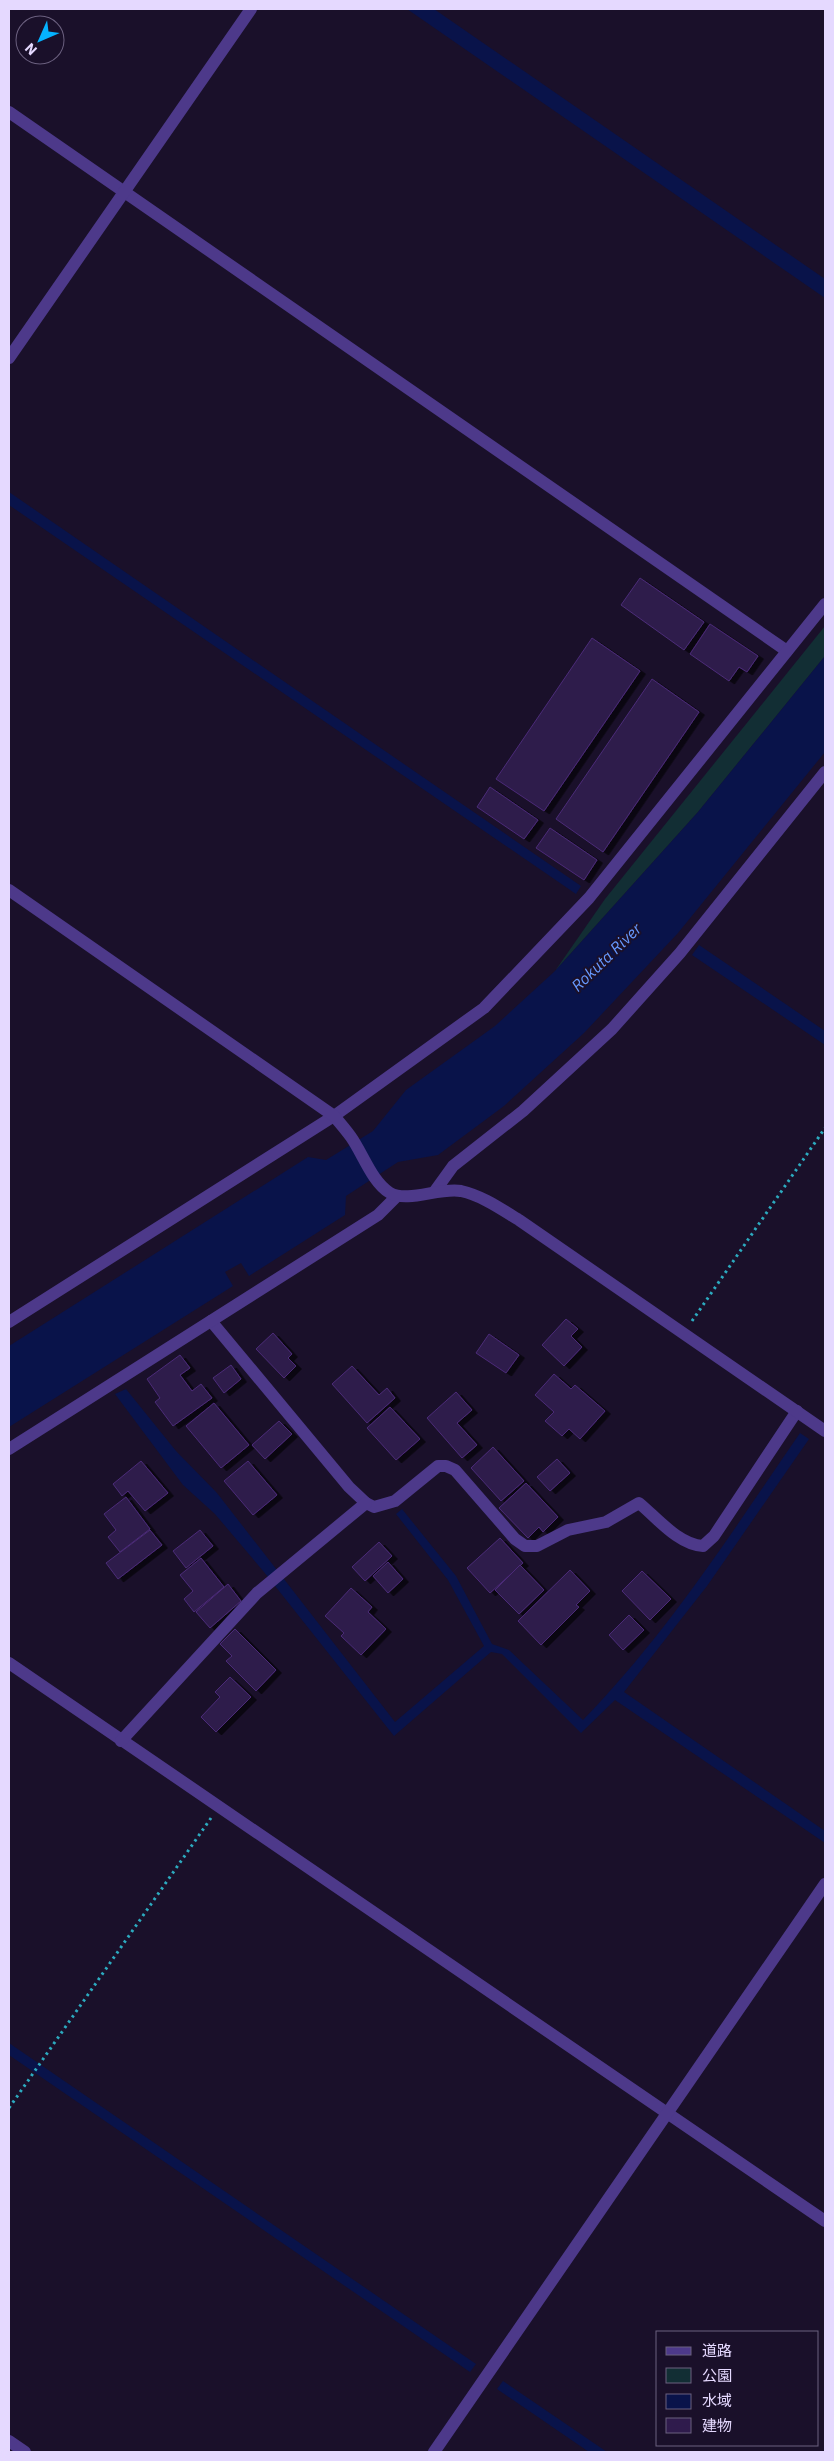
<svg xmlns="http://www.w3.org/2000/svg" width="834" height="2461" font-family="'IBM Plex Sans','Noto Sans JP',sans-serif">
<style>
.green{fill:#122e34}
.water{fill:#09134a}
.building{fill:#2f1b4c;stroke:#4b2c78;filter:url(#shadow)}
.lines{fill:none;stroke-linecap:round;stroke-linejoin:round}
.path{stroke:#2caabf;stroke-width:3;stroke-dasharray:2.5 4;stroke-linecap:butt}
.minor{stroke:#4d398a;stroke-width:12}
.tertiary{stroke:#4d398a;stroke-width:12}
.labels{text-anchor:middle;stroke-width:4;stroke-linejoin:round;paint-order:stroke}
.water-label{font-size:16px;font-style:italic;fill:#6799ff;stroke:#1a102a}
</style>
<defs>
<filter id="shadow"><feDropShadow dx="5.5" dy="3" stdDeviation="0" flood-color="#0009"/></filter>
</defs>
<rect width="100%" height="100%" fill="#1a102a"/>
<!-- green -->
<path class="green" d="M825,626V656L698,812L555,971L605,899Z"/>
<!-- water -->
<g class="water">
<path d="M407,9H434L825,279V298Z"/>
<path d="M9,492L581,886L576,894L9,505Z"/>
<path d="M825,656V752L678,933L584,1033L504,1106L438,1155L398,1162L346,1196L345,1215L249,1276L241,1263L225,1272L233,1286L9,1427V1346L308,1157L326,1160L373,1131L406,1090L495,1026L555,971L698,812Z"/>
<path d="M699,945L825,1031V1045L692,955Z"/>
<path d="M126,1389L176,1451L217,1493L395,1722L484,1646L448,1580L396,1514L402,1509L456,1576L492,1644L509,1650L583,1720C667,1634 732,1532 800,1433L809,1439L707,1586L624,1692L825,1831V1843L615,1700L581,1733L502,1654L491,1652L394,1736L264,1572L215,1514L183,1485L115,1394Z"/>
<path d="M9,2043L476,2364L470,2372L9,2055Z"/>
<path d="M503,2381L607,2452H589L497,2389Z"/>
</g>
<!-- building -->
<g class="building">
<path d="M640,578L704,622L684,650L621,605Z"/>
<path d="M710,624L758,656L747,672L739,667L729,681L690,654Z"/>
<path d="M592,638L640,671L544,811L496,779Z"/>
<path d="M652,679L699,712L603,852L556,819Z"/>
<path d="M490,787L538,820L524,839L477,807Z"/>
<path d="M550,828L597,860L584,880L536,848Z"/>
<path d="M566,1319L578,1329L571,1336L582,1347L564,1366L542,1345Z"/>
<path d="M273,1333L292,1354L288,1358L296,1366L284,1378L256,1349Z"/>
<path d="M489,1334L519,1355L506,1373L476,1353Z"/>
<path d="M180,1355L190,1368L180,1375L192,1391L201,1384L212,1398L173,1426L155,1402L160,1398L147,1379Z"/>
<path d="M231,1365L241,1379L224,1393L213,1378Z"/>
<path d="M352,1366L379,1395L387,1388L395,1398L367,1423L332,1384Z"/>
<path d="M554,1374L571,1389L575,1385L605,1411L580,1439L569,1429L562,1436L545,1421L554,1412L535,1395Z"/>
<path d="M456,1392L472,1410L457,1423L477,1445L462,1458L427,1418Z"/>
<path d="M214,1403L249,1445L221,1468L186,1426Z"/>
<path d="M390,1407L420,1439L396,1460L367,1428Z"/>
<path d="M279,1421L292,1434L265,1459L252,1445Z"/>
<path d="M493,1447L524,1481L501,1501L471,1468Z"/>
<path d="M557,1459L570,1473L550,1491L537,1477Z"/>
<path d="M141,1461L168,1493L145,1511L128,1491L122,1496L113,1484Z"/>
<path d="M248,1461L277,1495L253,1515L224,1481Z"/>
<path d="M526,1483L558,1517L543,1532L539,1527L528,1538L499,1508Z"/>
<path d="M126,1497L150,1529L120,1552L108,1537L116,1530L104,1514Z"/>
<path d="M150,1530L162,1545L118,1579L106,1563Z"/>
<path d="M200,1530L213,1546L186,1568L173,1551Z"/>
<path d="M500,1538L523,1563L490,1593L467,1568Z"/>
<path d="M379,1542L392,1556L365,1581L352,1567Z"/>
<path d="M201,1558L224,1587L194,1612L184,1599L193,1591L180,1575Z"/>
<path d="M388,1562L403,1579L388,1593L373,1576Z"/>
<path d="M520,1565L544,1590L519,1614L495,1590Z"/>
<path d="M570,1570L590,1591L576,1605L579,1607L541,1645L518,1621Z"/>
<path d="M642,1571L671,1599L650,1620L622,1591Z"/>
<path d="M228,1584L241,1601L210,1628L196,1612Z"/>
<path d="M351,1588L372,1607L368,1612L386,1629L361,1655L341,1636L344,1633L325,1616Z"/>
<path d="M629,1615L644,1630L623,1650L609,1635Z"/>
<path d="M235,1629L276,1670L256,1691L226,1661L232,1656L220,1644Z"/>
<path d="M230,1677L251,1697L216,1732L201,1717L220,1697L215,1692Z"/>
</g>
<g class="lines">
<!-- path -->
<g class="path">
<path d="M692,1321L825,1128"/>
<path d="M9,2108L211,1818"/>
</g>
<!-- minor -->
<g class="minor">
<path d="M9,112L787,651"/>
<path d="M9,358L251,9"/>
<path d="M435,1191L453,1166L523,1111L612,1029L680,953L825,772"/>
<path d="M211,1321L349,1487L366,1503L374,1507L395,1501L438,1466H446L455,1470L515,1539L525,1546H537L568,1530L606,1522L639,1503C657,1518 679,1545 703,1546L714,1536L797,1411"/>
<path d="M9,1322L334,1116L484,1008L589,898L825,604"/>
<path d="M9,1449L378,1215L397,1196"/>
<path d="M9,1663L825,2221"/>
<path d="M121,1741L257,1593L366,1503"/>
<path d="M9,2441L25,2452"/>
</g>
<!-- tertiary -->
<g class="tertiary">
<path d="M9,890L334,1116C340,1123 346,1130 351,1137C363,1154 372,1182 390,1193C408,1203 440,1187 461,1191C483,1196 501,1209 519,1220L825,1431"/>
<path d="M434,2452L825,1884"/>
</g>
</g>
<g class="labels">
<!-- water labels -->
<g class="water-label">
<text transform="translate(606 957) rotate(-44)" y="6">Rokuta River</text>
</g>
</g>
<!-- border -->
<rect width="834" height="2461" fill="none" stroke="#e5d9ff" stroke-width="20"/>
<!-- legend -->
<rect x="656" y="2331" width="162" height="115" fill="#1a102a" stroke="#6b607f"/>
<rect x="666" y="2347" width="25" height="8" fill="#4d398a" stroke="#6b607f"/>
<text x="702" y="2356" font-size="15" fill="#e5d9ff">道路</text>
<rect x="666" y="2368" width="25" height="15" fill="#122e34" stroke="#6b607f"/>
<text x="702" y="2381" font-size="15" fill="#e5d9ff">公園</text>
<rect x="666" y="2394" width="25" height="15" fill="#09134a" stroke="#6b607f"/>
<text x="702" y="2406" font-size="15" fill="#e5d9ff">水域</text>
<rect x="666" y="2418" width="25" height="15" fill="#2f1b4c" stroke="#6b607f"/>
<text x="702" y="2431" font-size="15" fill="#e5d9ff">建物</text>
<!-- north arrow -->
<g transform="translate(40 40) rotate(225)"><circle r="24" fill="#1a102a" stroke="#6b607f"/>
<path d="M0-4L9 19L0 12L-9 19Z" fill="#05b2ff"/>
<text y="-8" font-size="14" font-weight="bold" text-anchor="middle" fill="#e5d9ff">N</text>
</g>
</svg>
